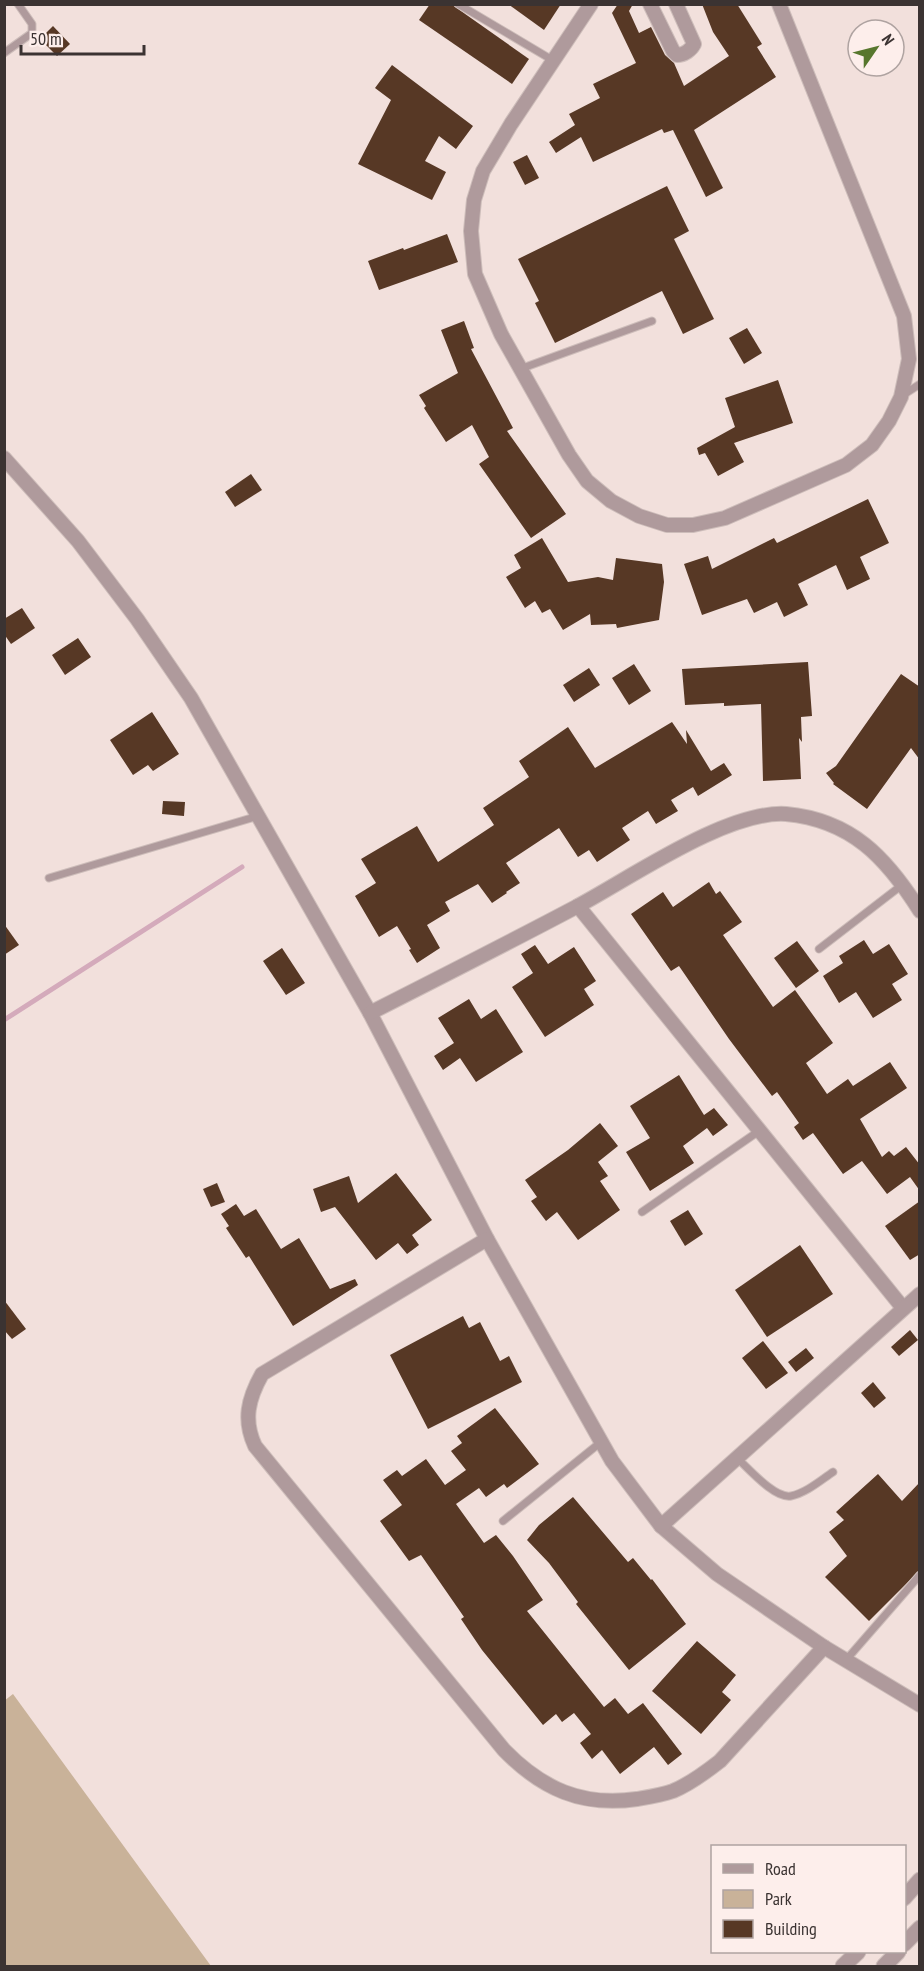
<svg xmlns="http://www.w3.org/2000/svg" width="924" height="1971" font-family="'PT Sans Narrow',sans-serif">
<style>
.green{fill:#c9b299}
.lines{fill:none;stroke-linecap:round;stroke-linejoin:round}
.stream{stroke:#d4aabb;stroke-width:5}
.building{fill:#573825}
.service-casing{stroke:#cdbdba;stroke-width:9}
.minor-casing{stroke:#cdbdba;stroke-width:16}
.tertiary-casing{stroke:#cdbdba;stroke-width:17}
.service{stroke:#af9a9c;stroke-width:7}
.minor{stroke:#af9a9c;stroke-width:14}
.tertiary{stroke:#af9a9c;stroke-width:15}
</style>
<rect width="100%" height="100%" fill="#f2e0dc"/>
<!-- green -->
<path class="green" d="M13,1694L211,1966H5L4,1701Z"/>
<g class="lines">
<!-- stream -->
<path class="stream" d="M4,1020L242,867"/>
</g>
<!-- building -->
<g class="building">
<path d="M430,4H451L529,59L512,84L419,20Z"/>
<path d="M508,4H561L544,30Z"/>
<path d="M618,4H633L629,11L639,33L651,27L665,55L674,63L684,86L729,56L713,32L702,4H737L762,44L757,47L776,77L694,130L723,188L706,197L673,130L664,133L662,129L593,162L581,137L556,153L549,142L575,125L569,114L600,98L593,84L636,63L612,13Z"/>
<path d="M53,26L70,44L57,56L40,39Z"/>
<path d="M392,65L473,126L456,149L439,136L425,161L446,172L432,200L358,164L391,100L375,88Z"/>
<path d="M527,155L539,178L525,185L513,162Z"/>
<path d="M667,186L689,231L674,239L714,319L683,334L662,291L555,343L535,303L539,301L518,259Z"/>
<path d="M447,234L458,262L379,290L368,261L403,248L404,250Z"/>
<path d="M464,321L474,348L471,349L513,428L507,431L566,514L531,538L479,464L489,457L472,425L446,442L424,408L426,406L419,395L458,373L441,330Z"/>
<path d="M747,328L762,353L744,364L729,338Z"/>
<path d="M778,380L793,423L734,443L744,462L718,476L705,453L699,455L697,448L735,427L725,398Z"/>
<path d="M251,474L262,490L235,507L225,492Z"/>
<path d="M868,499L889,543L860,557L870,579L847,590L836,565L798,584L808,605L784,617L777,602L754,613L747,599L702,615L684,564L708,556L712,569L774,538L777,543Z"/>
<path d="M542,538L568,582L598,577L613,580L616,558L662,564L664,582L659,620L617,628L616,624L591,625L590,614L563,630L550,609L542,613L535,601L525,608L506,577L521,568L514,555Z"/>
<path d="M22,608L35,628L11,644L4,634V619Z"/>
<path d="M78,638L91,657L65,675L52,655Z"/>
<path d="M808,662L812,716L801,717L802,742L799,738L801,779L763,781L761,704L724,706V703L685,705L682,669Z"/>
<path d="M634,664L651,691L629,705L612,678Z"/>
<path d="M589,668L600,685L574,702L563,685Z"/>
<path d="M901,674L920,687V760L911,748L867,809L833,784L834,783L826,773L836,766Z"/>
<path d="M152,712L179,754L153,771L148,765L133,775L110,740Z"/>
<path d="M672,722L687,744L686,730L711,771L724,763L732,775L698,796L693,787L671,800L678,811L656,824L648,811L622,828L630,840L597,862L589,850L578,857L559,828L506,863L520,883L506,892L507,893L492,903L478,884L445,902L450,911L427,925L440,948L417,963L409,950L411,949L397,926L379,937L355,896L376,883L361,859L417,826L438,862L494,825L483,808L529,777L519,761L568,727L595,768Z"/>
<path d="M163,801L185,802L184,816L162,814Z"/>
<path d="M709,882L716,894L720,891L742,922L723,935L773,1007L795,990L833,1043L806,1063L827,1094L848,1079L853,1086L890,1062L907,1088L860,1119L882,1157L889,1151L894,1156L906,1147L920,1165V1191L910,1177L887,1194L862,1161L843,1174L813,1133L803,1140L794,1127L799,1123L777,1092L772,1096L729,1039L679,966L671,971L631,914L663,892L673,907Z"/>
<path d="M4,924L19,945L4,955Z"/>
<path d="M864,940L873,954L889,944L908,974L892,984L902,1000L873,1018L856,992L839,1003L823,976L843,963L839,956Z"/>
<path d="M797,941L819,971L796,988L774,958Z"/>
<path d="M535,945L548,964L574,947L596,981L584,989L594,1005L545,1037L512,987L533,973L521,954Z"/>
<path d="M282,948L305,983L286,995L263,961Z"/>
<path d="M469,999L481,1019L496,1009L523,1052L476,1082L460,1058L443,1070L434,1056L454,1043L438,1018Z"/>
<path d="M679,1075L704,1115L714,1108L728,1125L713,1136L707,1128L683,1146L694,1163L650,1191L626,1152L650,1138L630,1106Z"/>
<path d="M600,1123L618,1146L598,1162L608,1176L600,1181L620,1210L578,1240L557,1212L546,1221L531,1201L537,1197L525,1180L568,1150Z"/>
<path d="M396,1173L432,1220L412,1235L419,1245L407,1254L398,1243L376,1260L335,1207L321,1212L313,1189L349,1176L358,1203Z"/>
<path d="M217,1183L225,1202L211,1207L203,1189Z"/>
<path d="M920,1201V1254L910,1260L885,1226Z"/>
<path d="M236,1204L244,1216L256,1209L281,1249L299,1238L330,1289L355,1279L358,1285L293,1326L249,1256L246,1258L226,1228L229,1226L221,1214Z"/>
<path d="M688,1210L703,1234L685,1246L670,1221Z"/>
<path d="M800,1245L833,1294L767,1337L735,1290Z"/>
<path d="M4,1300L26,1329L12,1339L4,1330Z"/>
<path d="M463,1316L469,1328L480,1322L500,1361L509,1356L522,1382L428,1429L390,1355Z"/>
<path d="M910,1330L918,1340L899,1356L891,1347Z"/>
<path d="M763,1341L788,1373L766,1389L742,1358Z"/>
<path d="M806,1348L814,1358L796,1372L788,1362Z"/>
<path d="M873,1382L886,1398L874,1408L861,1393Z"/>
<path d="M495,1408L539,1464L507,1488L504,1484L486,1497L479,1488L456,1504L484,1543L496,1535L513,1556L543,1600L527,1611L604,1707L615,1698L628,1714L643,1703L682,1754L668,1765L654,1747L620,1774L602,1750L592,1759L580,1743L591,1734L574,1713L562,1722L556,1714L543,1725L482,1650L461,1619L464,1617L421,1555L409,1561L380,1521L402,1505L383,1480L397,1470L402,1476L426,1459L445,1485L466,1470L451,1451L462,1443L457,1436Z"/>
<path d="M878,1474L902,1501L920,1482V1570L869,1621L825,1577L847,1556L829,1532L844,1520L836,1512Z"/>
<path d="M573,1497L628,1562L633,1558L651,1580L652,1579L686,1624L629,1670L576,1604L578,1602L549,1563L527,1540L539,1525Z"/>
<path d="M697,1641L736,1675L722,1692L731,1700L701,1734L652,1691Z"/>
</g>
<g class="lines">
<!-- service casing -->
<g class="service-casing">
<g id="service">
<path d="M458,4L554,61"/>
<path d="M4,53L32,33V24L18,4"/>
<path d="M520,369L652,321"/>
<path d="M903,395L920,384"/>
<path d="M49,878L258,816"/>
<path d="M819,949L902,885"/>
<path d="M642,1212L759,1131"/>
<path d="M737,1458C749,1469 775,1499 791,1496C806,1493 821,1480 833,1472"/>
<path d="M503,1521L601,1442"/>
<path d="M846,1660L920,1575"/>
</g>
</g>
<!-- minor casing -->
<g class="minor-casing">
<g id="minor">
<path d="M591,4L511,124L483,171L474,200L471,231L475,274L501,334L569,455L587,481L611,501L639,516L667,525H693L725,518L846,465L872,445L889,421L901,397L909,359L904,316L779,4"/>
<path d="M650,4L673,51L677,55C684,55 691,50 694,44L676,4"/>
<path d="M4,458L78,541L137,619L191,698L370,1013L487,1239L612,1461L661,1526L717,1574L824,1647L920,1705"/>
<path d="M578,906L903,1308"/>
<path d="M370,1013C439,978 508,943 576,907C629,879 727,810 786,814C851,820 886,857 920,911"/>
<path d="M487,1239L262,1374C248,1399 243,1420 255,1446L504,1750C542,1789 582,1807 637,1799C649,1797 662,1795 673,1791C690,1784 706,1772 720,1761L824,1647"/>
<path d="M661,1526L920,1294"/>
</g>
</g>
<!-- tertiary casing -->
<g class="tertiary-casing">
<g id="tertiary">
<path d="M904,1898L920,1880"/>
<path d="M904,1944L920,1928"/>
<path d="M843,1966L858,1952"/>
<path d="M884,1966L898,1952"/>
</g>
</g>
<!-- service -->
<use href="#service" class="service"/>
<!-- minor -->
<use href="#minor" class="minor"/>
<!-- tertiary -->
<use href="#tertiary" class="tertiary"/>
</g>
<!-- border -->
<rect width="924" height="1971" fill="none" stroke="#3b3332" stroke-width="12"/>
<!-- legend -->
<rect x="711" y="1845" width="195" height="108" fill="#fdeeeb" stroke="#afa3a1" stroke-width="1.5"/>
<rect x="723" y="1864" width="30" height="9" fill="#af9a9c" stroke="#afa3a1" stroke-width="1.5"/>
<text x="765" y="1875" font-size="18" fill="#3b3332">Road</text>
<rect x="723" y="1890" width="30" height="18" fill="#c9b299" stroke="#afa3a1" stroke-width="1.5"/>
<text x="765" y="1905" font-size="18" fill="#3b3332">Park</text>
<rect x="723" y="1920" width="30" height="18" fill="#573825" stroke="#afa3a1" stroke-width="1.5"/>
<text x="765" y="1935" font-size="18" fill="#3b3332">Building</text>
<!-- north arrow -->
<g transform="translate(876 48) rotate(55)"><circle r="28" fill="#fdeeeb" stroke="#afa3a1" stroke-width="1.5"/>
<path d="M0-4.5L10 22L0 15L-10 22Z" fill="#57762d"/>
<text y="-9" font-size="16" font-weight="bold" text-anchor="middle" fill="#3b3332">N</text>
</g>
<!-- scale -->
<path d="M21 45v9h123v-9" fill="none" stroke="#3b3332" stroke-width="3"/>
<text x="30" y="45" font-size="18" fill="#3b3332" stroke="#fdeeeb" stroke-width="4.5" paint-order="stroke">50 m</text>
</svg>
